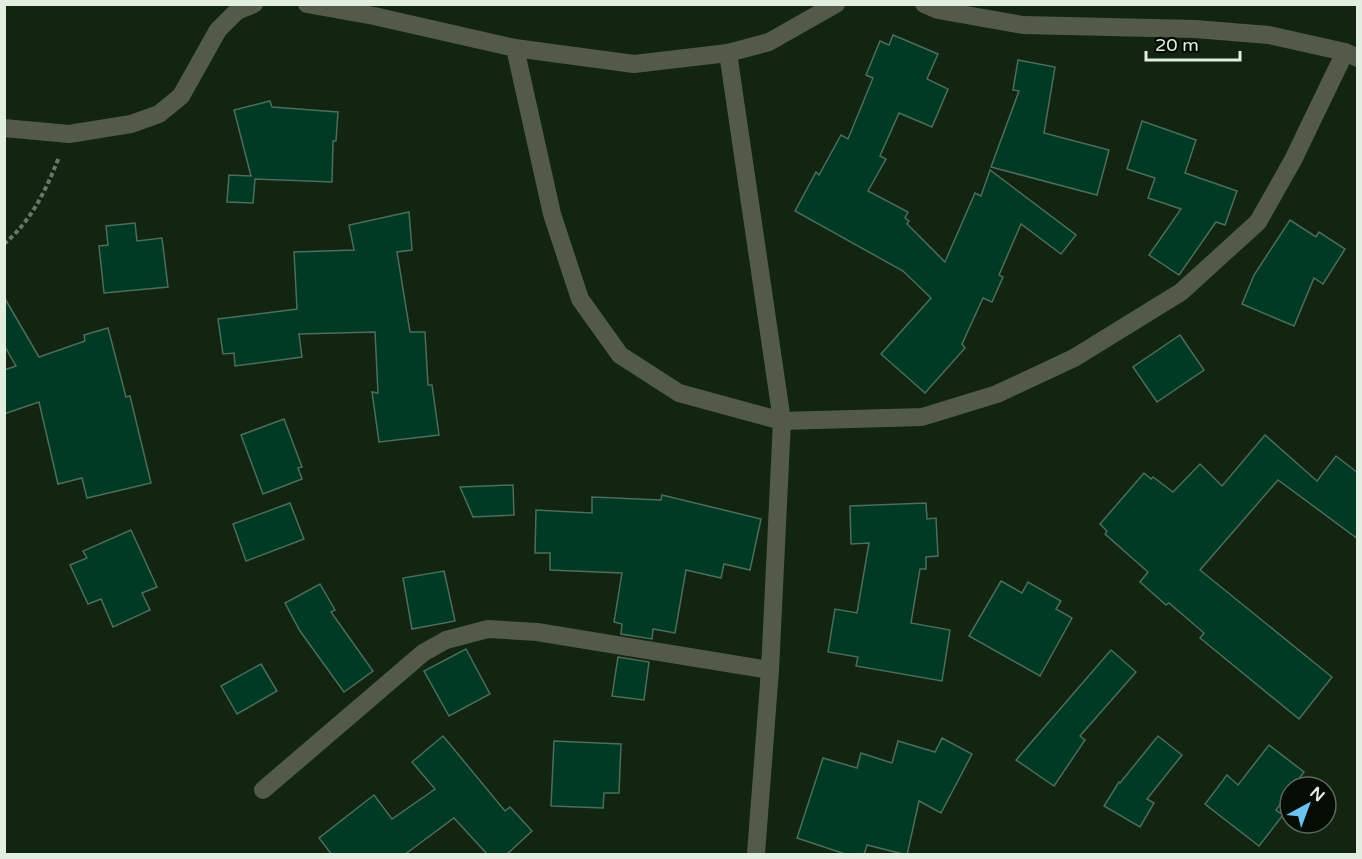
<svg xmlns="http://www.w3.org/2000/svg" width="1362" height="859" font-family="'Varela Round',sans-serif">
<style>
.building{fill:#003a24;stroke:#4c6d5c;stroke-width:1.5}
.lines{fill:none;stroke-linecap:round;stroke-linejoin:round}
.path{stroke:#677866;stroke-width:4;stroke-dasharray:4.5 3;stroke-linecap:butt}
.minor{stroke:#535b48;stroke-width:18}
</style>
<rect width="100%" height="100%" fill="#112511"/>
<!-- building -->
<g class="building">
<path d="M893,35L938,54L927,79L948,89L932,127L899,113L880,156L886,159L868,191L908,212L905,218L909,221L907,224L945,262L975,193L981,196L990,170L1076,235L1061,254L1021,224L999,275L1003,277L992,302L983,298L962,344L965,348L925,393L881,354L931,298L903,271L795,211L816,172L819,175L841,135L848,139L873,78L866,75L880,41L889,45Z"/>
<path d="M1018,60L1055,67L1044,133L1109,150L1097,195L991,167L1019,91L1013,90Z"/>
<path d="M270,101L272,107L338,112L336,141H333L332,182L255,179L253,203L227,202L229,175L251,176L234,110Z"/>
<path d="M1142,121L1196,140L1185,173L1237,191L1225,225L1216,222L1179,275L1149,255L1181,209L1148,198L1155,178L1127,169Z"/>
<path d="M409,212L412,250L397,252L410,332H425L428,385H432L439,435L379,442L372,392L378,393L375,332L299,334L302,357L235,366L234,353L223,354L218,319L297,309L294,252L354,250L349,225Z"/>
<path d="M1290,220L1316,237L1319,232L1345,249L1323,284L1314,278L1294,326L1242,304L1254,275Z"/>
<path d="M135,223L137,241L162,238L168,287L104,293L99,246L108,245L106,226Z"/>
<path d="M4,297L39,357L85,341L84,335L108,328L126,397L130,396L151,483L87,498L82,478L58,484L39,402L4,414V370L16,366L4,345Z"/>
<path d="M1180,335L1204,370L1157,402L1133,367Z"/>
<path d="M284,419L302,467L298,468L302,479L263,494L241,435Z"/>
<path d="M1265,435L1317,481L1336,456L1358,473V539L1278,480L1200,570L1332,677L1299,719L1200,638L1204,633L1169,603L1166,605L1140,582L1148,572L1105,534L1107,531L1100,524L1144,473L1151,479L1153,477L1173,492L1200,464L1222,486Z"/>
<path d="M513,485L514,515L473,517L460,487Z"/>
<path d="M662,495L761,519L750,570L724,564L721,578L686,570L675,633L653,629L652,639L621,634L622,624L614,622L622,573L550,570V553H535L536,510L592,513V497L661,500Z"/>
<path d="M290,503L304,539L246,561L233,524Z"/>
<path d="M926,503L927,519L936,518L938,556L926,557V569H920L911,623L950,630L942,681L856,666L858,657L828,652L835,609L857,613L869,543L851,544L850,506Z"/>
<path d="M131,530L157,587L142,593L150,610L113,627L101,599L88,604L70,565L87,558L83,551Z"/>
<path d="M444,571L455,621L412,629L403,578Z"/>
<path d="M1001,581L1022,593L1028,582L1061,601L1056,609L1072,618L1040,676L969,636Z"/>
<path d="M320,584L335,610L331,612L373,671L344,692L300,631L285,603Z"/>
<path d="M466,649L490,694L449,716L424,671Z"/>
<path d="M1111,650L1136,672L1080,736L1085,740L1054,786L1016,760Z"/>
<path d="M618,657L649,662L644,700L612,696Z"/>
<path d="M261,664L277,691L237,714L221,686Z"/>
<path d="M443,736L505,811L510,807L532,831L506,855H488L454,818L404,855H332L319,838L374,795L392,819L435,789L412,762Z"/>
<path d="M1158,736L1182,755L1147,799L1154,803L1140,827L1104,806L1119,782L1120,783Z"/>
<path d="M942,738L972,754L941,813L919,801L907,855L867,845L864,855H848L797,838L823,758L857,768L861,753L892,763L898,741L935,752Z"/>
<path d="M554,741L621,744L619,793H604L603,808L551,806Z"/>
<path d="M1269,745L1304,772L1293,787H1290V791L1276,810L1283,815L1259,846L1205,804L1227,775L1238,785Z"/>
</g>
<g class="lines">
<!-- path -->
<path class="path" d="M4,244C32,220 46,190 59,157"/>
<!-- minor -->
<g class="minor">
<path d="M307,4L374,16L515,48L634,64L728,53L769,42L836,4"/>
<path d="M924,4L938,10L1023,25L1195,29L1269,35L1345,52L1358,58"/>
<path d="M515,48L552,214L580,299L620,355L679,393L782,421L922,417L997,394L1074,358L1181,292L1258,222L1293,160L1345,52"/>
<path d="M728,53L782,421L770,670L756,854"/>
<path d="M4,128L69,134L131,124L159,114L181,96L218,30L237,11L254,4"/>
<path d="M263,790L423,653L446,640L488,629L537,632L770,670"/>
</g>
</g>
<!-- border -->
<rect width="1362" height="859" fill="none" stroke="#e1eee0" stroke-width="12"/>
<!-- north arrow -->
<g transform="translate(1308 805) rotate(41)"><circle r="28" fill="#050c04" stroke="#5d665c" stroke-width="1.5"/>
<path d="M0-4.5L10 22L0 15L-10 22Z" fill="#6cc3f2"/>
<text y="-9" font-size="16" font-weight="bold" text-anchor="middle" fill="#e1eee0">N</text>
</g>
<!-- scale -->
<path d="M1146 51v9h94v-9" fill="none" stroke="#e1eee0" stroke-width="3"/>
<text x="1155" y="51" font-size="18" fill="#e1eee0" stroke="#050c04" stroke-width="4.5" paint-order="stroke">20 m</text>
</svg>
